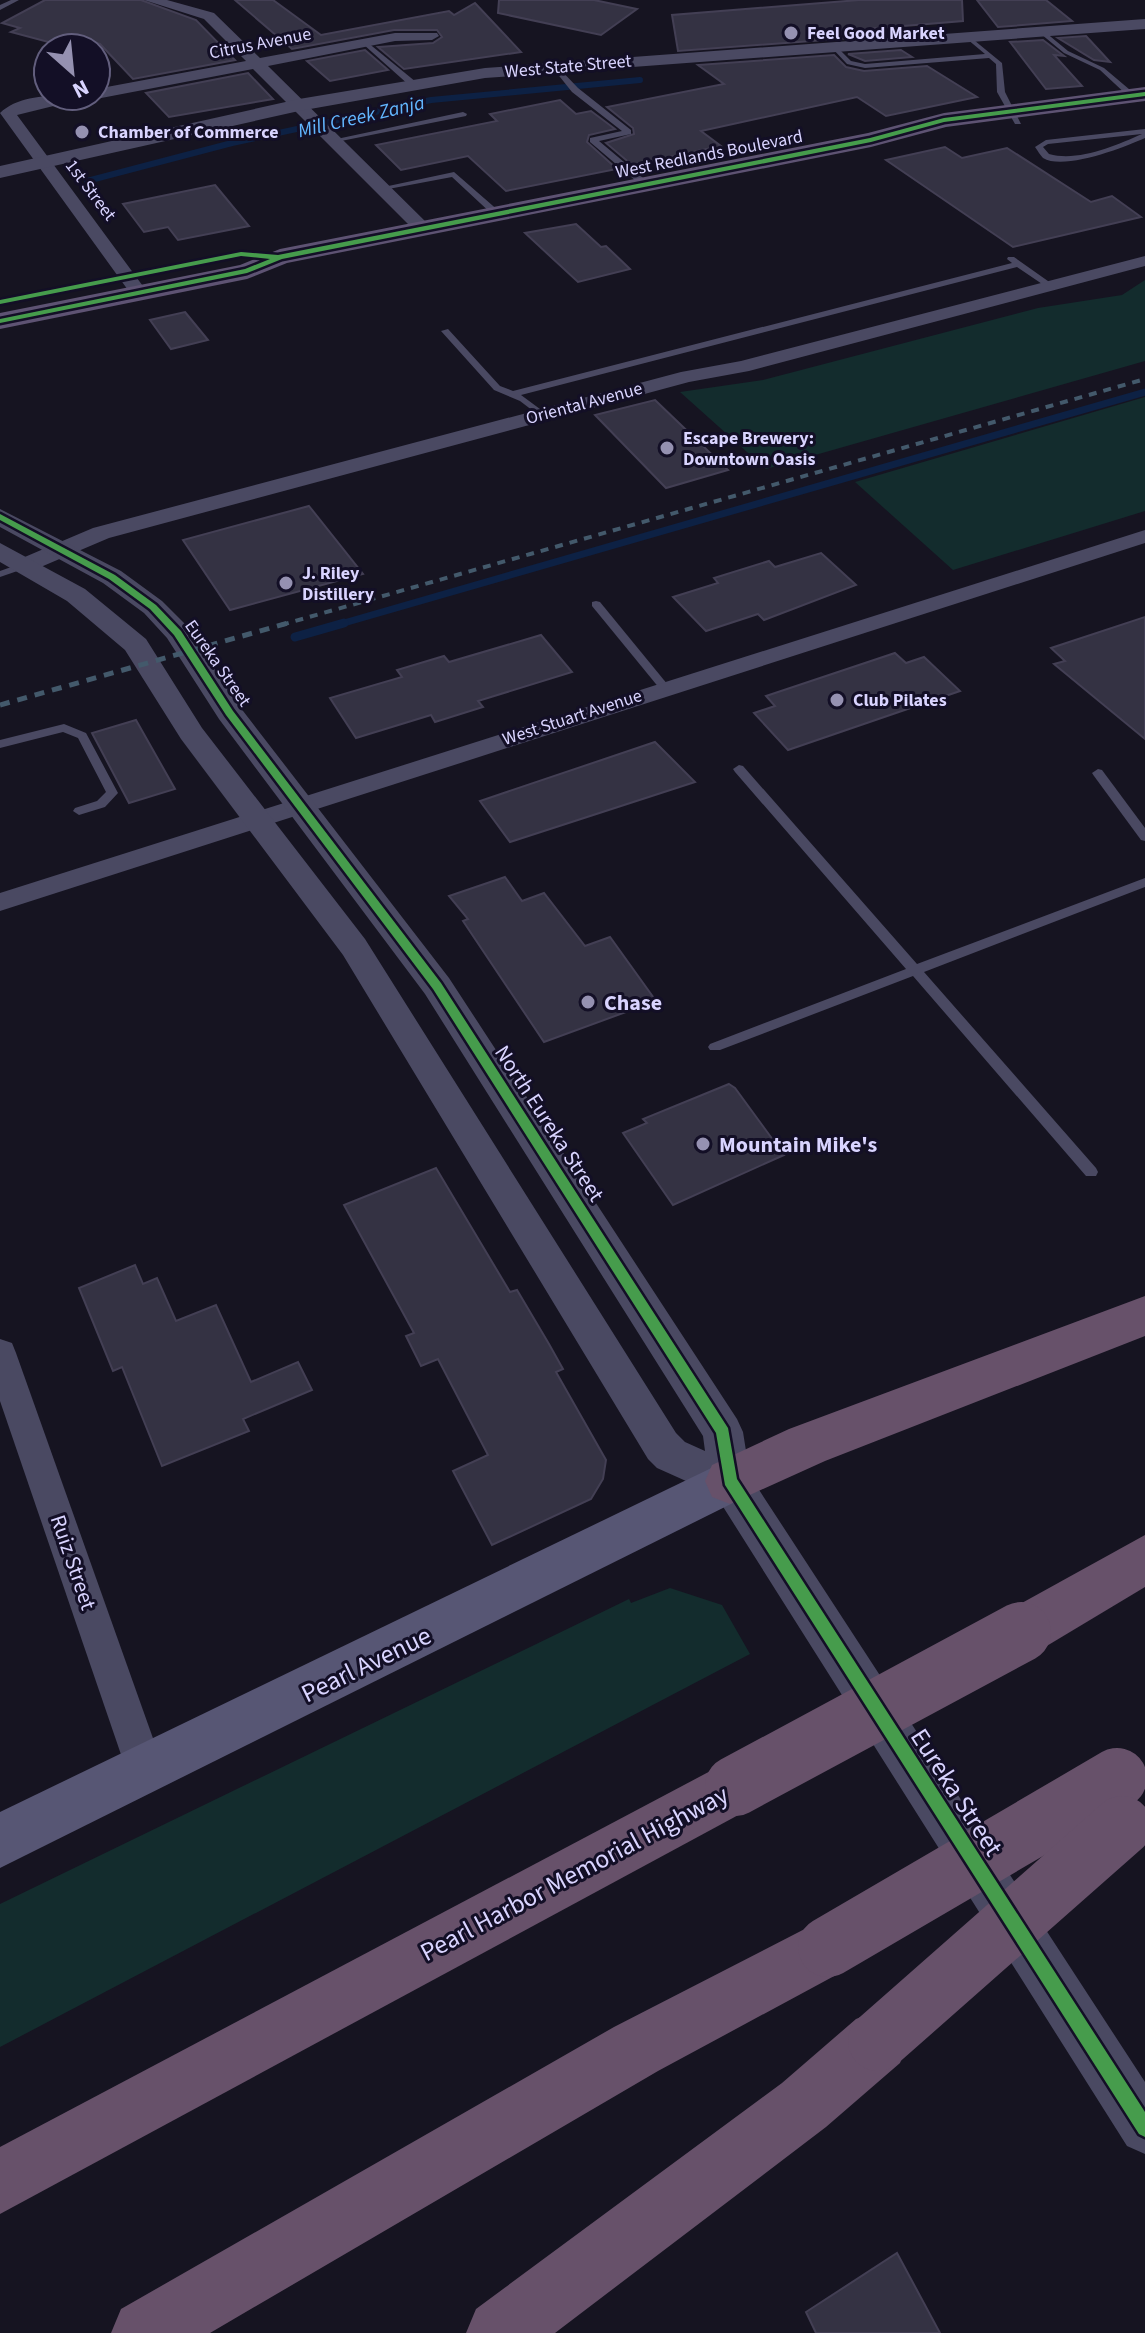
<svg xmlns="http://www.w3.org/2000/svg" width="1145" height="2333" font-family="'Source Sans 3',sans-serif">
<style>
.green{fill:#132c2d}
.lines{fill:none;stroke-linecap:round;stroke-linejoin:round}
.stream-far2{stroke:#0d2144;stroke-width:6}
.stream-far1{stroke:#0d2144;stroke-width:7}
.stream{stroke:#0d2144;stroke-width:9}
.building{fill:#343243;stroke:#433f54;stroke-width:2}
.service{fill:#4a4962;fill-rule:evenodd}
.minor{fill:#4a4962;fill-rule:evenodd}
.tertiary{fill:#4a4962;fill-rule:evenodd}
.secondary{fill:#575674;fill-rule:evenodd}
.primary{fill:#5e5373;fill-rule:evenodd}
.motorway{fill:#67516a;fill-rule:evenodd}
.rail-far1{stroke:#43596b;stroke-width:4;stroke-dasharray:8 7;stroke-linecap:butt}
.rail{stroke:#43596b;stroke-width:5;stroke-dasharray:10 8;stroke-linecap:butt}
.motorway-bridge{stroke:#67516a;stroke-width:60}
.cycleway-casing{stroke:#130f26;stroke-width:5}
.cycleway{fill:#469c4c;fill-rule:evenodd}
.poi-dot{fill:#9591b1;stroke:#130f26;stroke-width:3}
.labels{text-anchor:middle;stroke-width:6;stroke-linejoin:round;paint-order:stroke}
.far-poi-label{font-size:18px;font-weight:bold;fill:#d9d4ff;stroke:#130f26;text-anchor:start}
.far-street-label{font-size:18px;fill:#d9d4ff;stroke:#130f26}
.far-water-label{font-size:20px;font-style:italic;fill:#62b6ff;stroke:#130f26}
.poi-label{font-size:22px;font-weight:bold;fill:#d9d4ff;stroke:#130f26;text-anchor:start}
.street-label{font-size:22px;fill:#d9d4ff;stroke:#130f26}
.near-street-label{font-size:26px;fill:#d9d4ff;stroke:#130f26}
</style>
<rect width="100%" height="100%" fill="#161421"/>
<!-- green -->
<g class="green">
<path d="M1145,280V361L766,469L680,392L763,380L1038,308L1122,295Z"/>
<path d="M1145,397V511L953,570L855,482Z"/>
<path d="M670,1588L722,1605L750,1654L0,2047V1904L629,1599L631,1603Z"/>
</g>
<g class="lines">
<!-- stream-far2 -->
<path class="stream-far2" d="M87,181L232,143L431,100L640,80"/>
<!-- stream-far1 -->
<path class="stream-far1" d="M337,625L1145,392"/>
<!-- stream -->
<path class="stream" d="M295,637L344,623"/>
</g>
<!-- building -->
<g class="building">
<path d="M45,0H141L196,20L235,60L133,79L100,44L83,39L67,47L11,32L20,28L2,23Z"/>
<path d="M235,0H273L321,35L449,11L454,15L475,3L521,52L404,69L378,47L433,43L442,37L437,30H394L292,49Z"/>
<path d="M499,0H594L637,9L601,35L498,13Z"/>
<path d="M859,0H962L963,21L867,29L878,36L678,51L672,15Z"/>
<path d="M977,0H1046L1072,21L998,27Z"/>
<path d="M1086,36L1110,62L1094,60L1058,38Z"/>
<path d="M1043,40L1064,56L1054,55L1082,86L1046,89L1010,42Z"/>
<path d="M365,50L388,70L330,81L307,61Z"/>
<path d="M901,50L912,57L865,61L848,54Z"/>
<path d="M834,55L846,67L864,71L927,66L977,97L886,116L857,97L701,131L721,146L632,165L606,143L634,134L633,128L607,107L724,84L698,65Z"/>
<path d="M248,73L273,99L169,117L146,93Z"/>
<path d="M560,100L576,114L591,111L615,129L589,135L587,142L617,169L506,191L468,156L401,170L376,145L497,121L490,114Z"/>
<path d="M945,147L962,158L1007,148L1091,202L1112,196L1141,217L1013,247L886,160Z"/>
<path d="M215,185L249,226L178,240L168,227L144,232L123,204Z"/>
<path d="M576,224L601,247L606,246L630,269L578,282L525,233Z"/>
<path d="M185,312L208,340L171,349L150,320Z"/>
<path d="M655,400L728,470L666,488L595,415Z"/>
<path d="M309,506L363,574L230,610L183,540Z"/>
<path d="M821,553L856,585L764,620L758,614L706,631L673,597L718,583L714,578L769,561L775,567Z"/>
<path d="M1145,617V739L1054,664L1065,661L1051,648Z"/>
<path d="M541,635L572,672L478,701L483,707L435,722L431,715L356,738L330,698L402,677L397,670L444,656L449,662Z"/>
<path d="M895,653L906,663L924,657L960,691L788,750L754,713L775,706L766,696Z"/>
<path d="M136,720L175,789L129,803L92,733Z"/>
<path d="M655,742L695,782L510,842L480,801Z"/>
<path d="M505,877L522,901L544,893L585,946L610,937L656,1001L544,1042L463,921L468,919L449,896Z"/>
<path d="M729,1084L735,1088L784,1155L673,1205L623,1133L647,1123L643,1119Z"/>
<path d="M436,1168L510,1292L517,1290L549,1344L563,1369L556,1372L606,1460L603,1479L591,1499L492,1545L453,1471L488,1455L438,1359L421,1366L406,1336L414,1333L344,1205Z"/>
<path d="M135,1265L143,1284L157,1278L176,1321L216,1305L251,1382L298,1362L312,1390L243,1419L249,1431L162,1466L122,1367L113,1371L79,1288Z"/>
<path d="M897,2253L940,2333H816L806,2312Z"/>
</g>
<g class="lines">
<!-- service -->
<g class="service">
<path d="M11,0H19L0,10V5Z"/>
<path d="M1041,32H1045L1068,51L1104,68L1136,95L1129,97L1100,70L1064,53L1041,34Z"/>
<path d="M969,36L1002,63L1005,92L1021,124H1015L997,92L996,64L989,58L865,68L847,64L832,48L837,47L851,61L865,64L985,54L967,39Z"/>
<path d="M363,42H367L416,82V86H410L363,44Z"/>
<path d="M552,65H556L578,88L631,130V134L599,141L649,183V187H643L590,142V138L622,131L572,92L552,67Z"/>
<path d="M463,112L467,114L466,116L336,142L332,140Z"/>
<path d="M1145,129V138C1125,147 1064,171 1043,158C1040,155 1038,151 1035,147L1046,140ZM1142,134C1115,146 1078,162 1049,154L1043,147L1048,144Z"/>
<path d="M454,172L500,212V216H494L452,177L383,190L379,188Z"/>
<path d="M1008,257H1014L1055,286L1048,288L1017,267L521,395L544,412V416L541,417L520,401L494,390L441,331L448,329L500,386L513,391L1012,263L1007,259Z"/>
<path d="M28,561L33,564L32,566L0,577V571Z"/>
<path d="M596,601L600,602L668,685V689H660L592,606V602Z"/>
<path d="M64,724L86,733L118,793L105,807L79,815L73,811L75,808L97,801L106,792L78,738L63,732L0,748V740Z"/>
<path d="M739,765L743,766L917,964L1145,878V887L924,972L1096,1168L1098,1172L1096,1176H1086L913,976L720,1050H710L708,1047L710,1044L906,969L735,772L733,769Z"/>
<path d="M1098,769L1102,770L1145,828V841L1141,840L1094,776L1092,773Z"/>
</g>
<!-- minor -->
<g class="minor">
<path d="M144,0H167L214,13L260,58L395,33H437L439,36L432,40L395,41L268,66L429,225V233H417L253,69L96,99L90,97L17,115L148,293L145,297H133L0,113C23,91 67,96 96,96V89L246,61L204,19Z"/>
<path d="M1145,256V266L749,371L689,382L109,538L36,569L28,571L17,564L20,559L93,528L681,372L741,361Z"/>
<path d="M1145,530V543L0,911V893Z"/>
<path d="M0,1339L12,1343L16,1353L165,1772L160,1786L146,1791L132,1786L127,1772L0,1401Z"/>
</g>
<!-- tertiary -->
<g class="tertiary">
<path d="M1145,19V29L485,78L299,111L0,178V166L299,99L485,68Z"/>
<path d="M0,509L121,571L162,601L188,627L240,707L449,978L737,1419L743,1432L750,1476L1145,2082V2154L1127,2146L715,1494L657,1468L648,1459L343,955L181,739L125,650L67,601L0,562V543L85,589L146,639L202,728L365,939L676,1433L685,1442L705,1451L703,1436L425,994L219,719L167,638L144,613L103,583L0,527Z"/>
</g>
<!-- secondary -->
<path class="secondary" d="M730,1459L747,1466L754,1481L747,1496L0,1868V1812Z"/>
<!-- primary -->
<path class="primary" d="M1145,87V101L946,127L871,147L287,263L247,279L0,329V313L240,265L280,249L868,133L944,113Z"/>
<!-- motorway -->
<g class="motorway">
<path d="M1145,1296V1336L825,1461L730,1504L712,1497L705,1481L712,1465L789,1429Z"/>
<path d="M1145,1535V1587L1040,1650L1021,1657L1002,1650L994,1632L1002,1614Z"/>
<path d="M735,1758L755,1766L763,1786L755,1806L0,2214V2147Z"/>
<path d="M828,1917L849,1926L858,1947L849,1968L658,2071L210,2333H111L121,2309L614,2027Z"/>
<path d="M878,2010L900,2019L909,2041L900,2063L826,2127L555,2333H466L476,2309L782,2083L856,2019Z"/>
</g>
<!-- rail-far1 -->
<path class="rail-far1" d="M281,625L1145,379"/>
<!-- rail -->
<path class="rail" d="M0,705L288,623"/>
<!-- motorway-bridge -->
<g class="motorway-bridge">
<path d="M735,1786L1021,1632"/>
<path d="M828,1947L1117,1778"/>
<path d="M878,2041L1122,1826"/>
</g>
<!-- cycleway casing -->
<g class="cycleway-casing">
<g id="cycleway">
<path d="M1145,92V96L944,122L871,142L282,259L247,273L0,323V319L245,269L270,259L241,256L0,304V300L241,252L278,255L870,138L944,118Z"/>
<path d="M0,514L115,575L156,605L181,631L233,711L441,983L728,1428L737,1479L1145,2112V2137L1139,2134L725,1485L716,1433L433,989L226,715L174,635L150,609L109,579L0,520Z"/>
</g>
</g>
<!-- cycleway -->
<use href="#cycleway" class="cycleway"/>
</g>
<!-- markers -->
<g class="poi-dot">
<circle cx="791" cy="33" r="8"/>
<circle cx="82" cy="132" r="8"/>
<circle cx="667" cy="448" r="8"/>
<circle cx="286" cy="583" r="8"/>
<circle cx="837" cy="700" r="8"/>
<circle cx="588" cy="1002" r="8"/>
<circle cx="703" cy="1144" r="8"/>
</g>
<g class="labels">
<!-- far-poi labels -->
<g class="far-poi-label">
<text x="807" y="39">Feel Good Market</text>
<text x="98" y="138">Chamber of Commerce</text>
<text x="683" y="444">Escape Brewery:<tspan x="683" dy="21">Downtown Oasis</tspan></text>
<text x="302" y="579">J. Riley<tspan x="302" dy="21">Distillery</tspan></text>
<text x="853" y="706">Club Pilates</text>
</g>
<!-- far-street labels -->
<g class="far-street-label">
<text transform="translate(260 43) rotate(-11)" y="6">Citrus Avenue</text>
<text transform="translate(568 66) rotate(-5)" y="6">West State Street</text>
<text transform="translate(709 154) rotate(-11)" y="6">West Redlands Boulevard</text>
<text transform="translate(91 190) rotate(53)" y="6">1st Street</text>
<text transform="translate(584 403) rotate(-15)" y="6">Oriental Avenue</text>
<text transform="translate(218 663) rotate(55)" y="6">Eureka Street</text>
<text transform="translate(572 717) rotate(-18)" y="6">West Stuart Avenue</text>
</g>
<!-- far-water labels -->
<g class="far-water-label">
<text transform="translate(361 116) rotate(-13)" y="7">Mill Creek Zanja</text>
</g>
<!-- poi labels -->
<g class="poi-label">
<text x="604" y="1010">Chase</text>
<text x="719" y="1152">Mountain Mike's</text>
</g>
<!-- street labels -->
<g class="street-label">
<text transform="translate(550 1123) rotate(57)" y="8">North Eureka Street</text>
<text transform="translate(74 1562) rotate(71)" y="8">Ruiz Street</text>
</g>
<!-- near-street labels -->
<g class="near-street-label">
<text transform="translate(366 1664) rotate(-26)" y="9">Pearl Avenue</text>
<text transform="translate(957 1792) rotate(57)" y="9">Eureka Street</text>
<text transform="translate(574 1873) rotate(-28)" y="9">Pearl Harbor Memorial Highway</text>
</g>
</g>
<!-- north arrow -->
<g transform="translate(72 72) rotate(153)"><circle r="38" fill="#130f26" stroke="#625e7d" stroke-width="2"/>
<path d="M0-6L14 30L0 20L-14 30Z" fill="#9591b1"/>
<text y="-12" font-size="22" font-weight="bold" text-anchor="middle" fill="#d9d4ff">N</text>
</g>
</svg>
